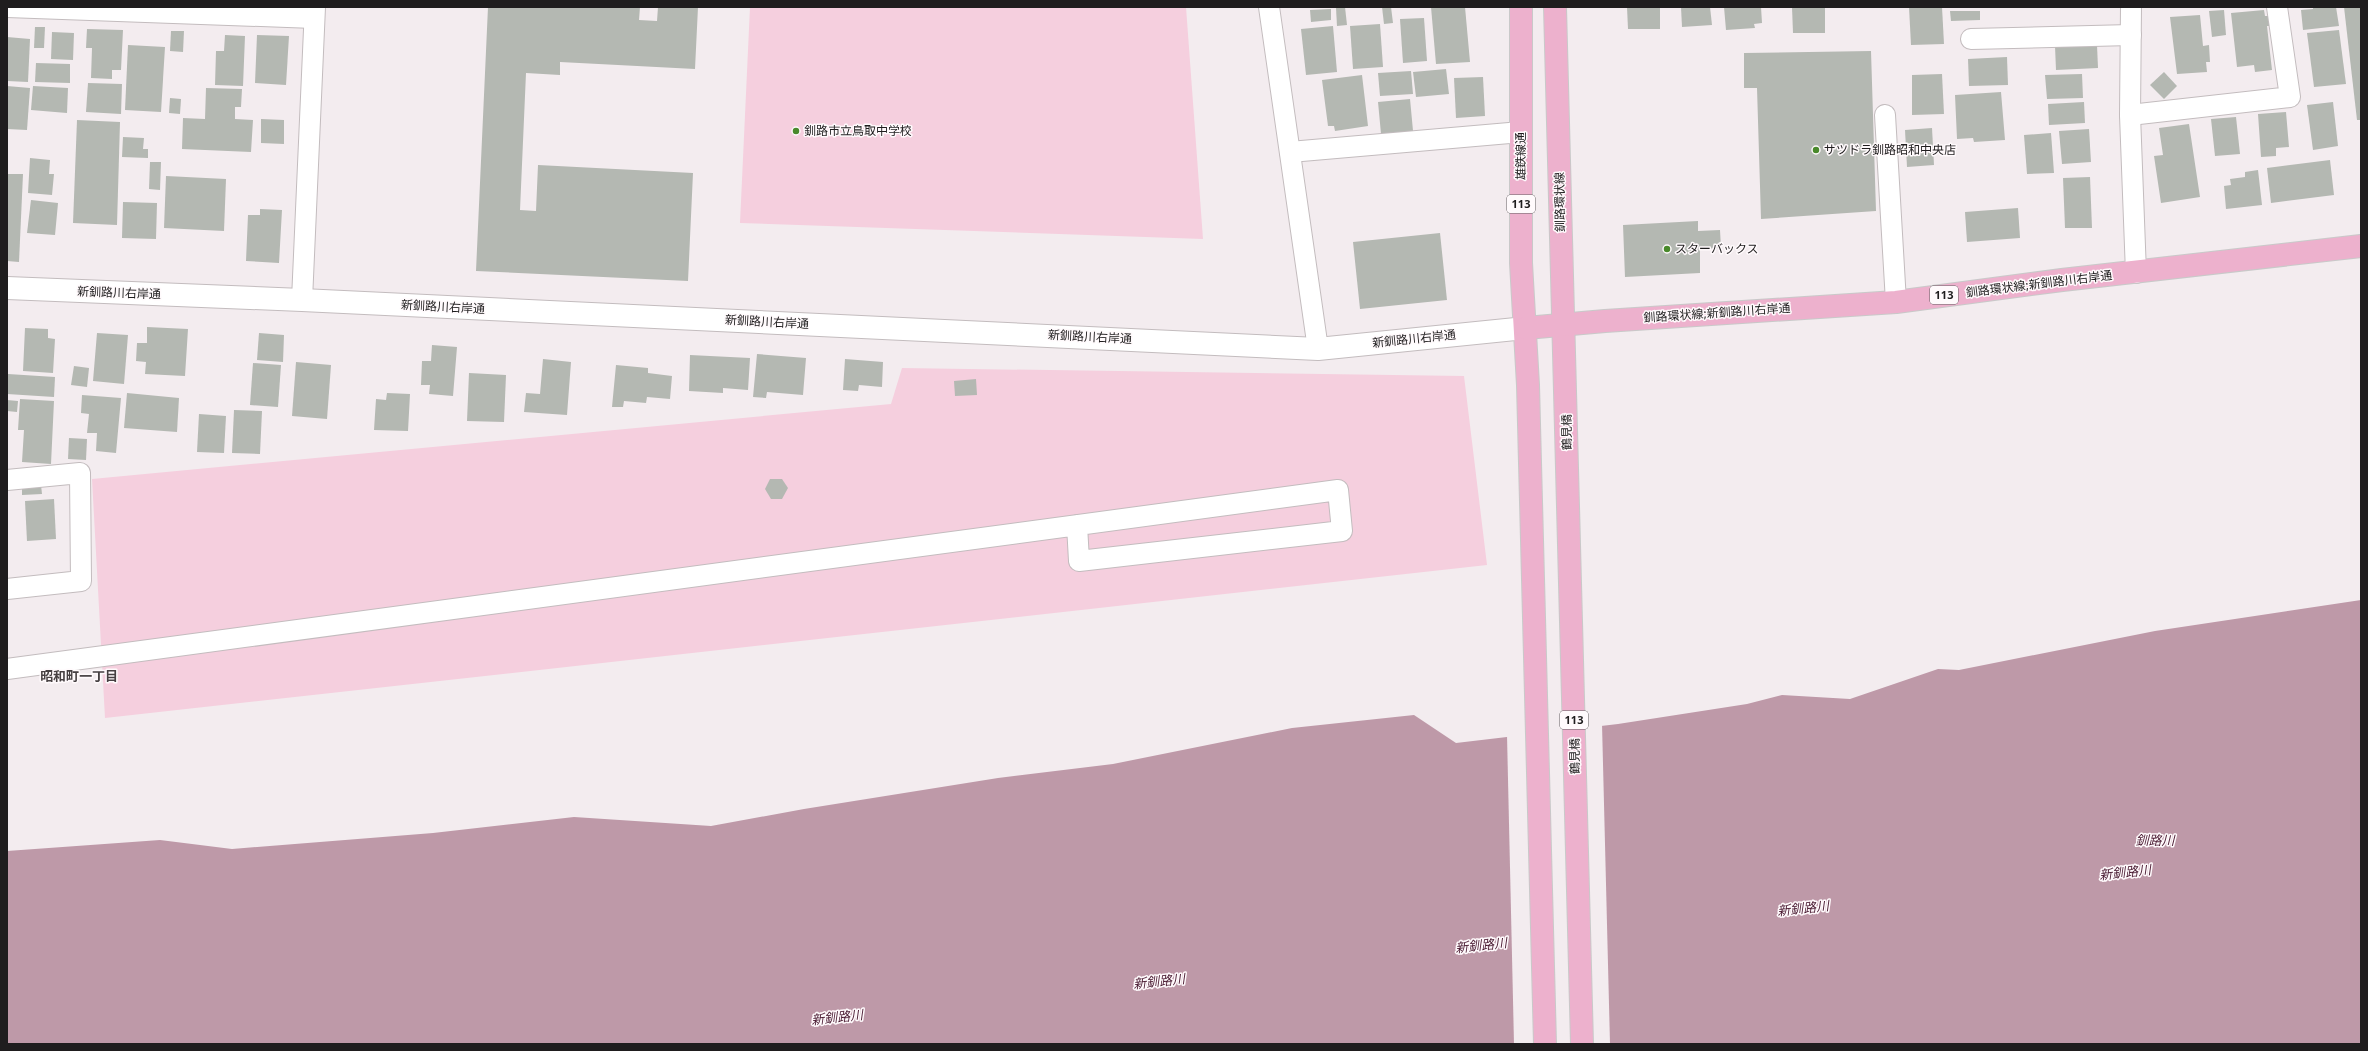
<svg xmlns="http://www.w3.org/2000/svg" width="2368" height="1051" font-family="'Noto Sans','Noto Sans JP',sans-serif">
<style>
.green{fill:#f5cfde}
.water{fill:#be99a8}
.pier{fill:#f3ecef}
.building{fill:#b4b8b2}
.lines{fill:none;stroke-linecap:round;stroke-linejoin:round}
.minor-casing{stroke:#c3bcbe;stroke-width:22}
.tertiary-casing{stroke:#c3bcbe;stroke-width:24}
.primary-casing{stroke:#c9c9c9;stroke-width:24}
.minor{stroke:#fff;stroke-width:20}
.tertiary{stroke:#fff;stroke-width:22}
.primary{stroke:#edb1cd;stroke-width:22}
.poi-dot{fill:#49892b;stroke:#fffafc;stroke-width:1.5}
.labels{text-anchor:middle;stroke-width:3;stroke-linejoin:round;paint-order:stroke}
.shield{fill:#fffafc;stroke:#625f61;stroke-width:1}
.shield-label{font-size:11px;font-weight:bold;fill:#1f1d1e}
.poi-label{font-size:12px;fill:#1f1d1e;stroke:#fffafc;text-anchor:start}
.street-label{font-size:12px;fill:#1f1d1e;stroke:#fffafc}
.neighbourhood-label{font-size:13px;font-weight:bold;fill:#464042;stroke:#fffafc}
.water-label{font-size:13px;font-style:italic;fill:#4b1c33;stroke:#fffafc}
</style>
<rect width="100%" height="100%" fill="#f3ecef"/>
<!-- green -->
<g class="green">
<path d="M750,7H1186L1203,239L740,223Z"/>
<path d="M902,368L1464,376L1487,565L105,718L92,479L891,404Z"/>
</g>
<!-- water -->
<path class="water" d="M2361,600V1044H7V851L160,840L232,849L433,833L574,817L711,826L804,809L998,778L1113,764L1292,728L1414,715L1456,743L1618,724L1747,704L1782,695L1850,699L1938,669L1959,670L2155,631Z"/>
<!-- pier -->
<path class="pier" d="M1602,724L1610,1044H1514L1507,735Z"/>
<!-- building -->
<g class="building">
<path d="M488,7H640L639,20L657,21L658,7H698L695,69L560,62V75L526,73L520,210L536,211L538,165L693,173L688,281L476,271Z"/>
<path d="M1345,7L1347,25L1337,26L1336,8Z"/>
<path d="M1382,7H1391L1393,23L1384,24Z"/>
<path d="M1431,7H1465L1470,62L1436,64Z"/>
<path d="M1627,7H1660V29H1628Z"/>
<path d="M1681,7H1710L1712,25L1682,27Z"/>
<path d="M1724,7H1761L1762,23L1754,24L1755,28L1726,30Z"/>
<path d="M1792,7H1825V33H1793Z"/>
<path d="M1909,7H1942L1944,44L1911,45Z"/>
<path d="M2313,7H2336L2339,26L2303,30L2301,10L2313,9Z"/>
<path d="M2344,7H2361V120H2357Z"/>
<path d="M1331,9V20L1311,22L1310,10Z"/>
<path d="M2224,10L2226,35L2212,37L2209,11Z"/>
<path d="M2264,10L2265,16H2270V26H2267L2272,70L2255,72L2254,65L2237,67L2231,13Z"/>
<path d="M1950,11H1980V20L1951,21Z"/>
<path d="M2200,15L2203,46L2209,45L2210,62H2206L2207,72L2177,74L2170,17Z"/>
<path d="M1424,18L1427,61L1403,63L1400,19Z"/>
<path d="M1380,24L1383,67L1353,69L1350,26Z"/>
<path d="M1333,26L1337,72L1306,75L1301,29Z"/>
<path d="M35,27H45L44,48H34Z"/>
<path d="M87,29L123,30L121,70H112V79L91,78L92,48H86Z"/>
<path d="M2339,30L2346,84L2314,87L2307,33Z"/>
<path d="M171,31H184L183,52L170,51Z"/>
<path d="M52,32L74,33L73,60L51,59Z"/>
<path d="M225,35L245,36L243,86L215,85L216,51H224Z"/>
<path d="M257,35L289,36L286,85L255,83Z"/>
<path d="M7,37L30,39L28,82L7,81Z"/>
<path d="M128,45L165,47L161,112L125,110Z"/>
<path d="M2097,45L2098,68L2056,70L2055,46Z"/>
<path d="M1871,51L1876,211L1761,219L1757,88H1744V53Z"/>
<path d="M2007,57L2008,85L1969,86L1968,59Z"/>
<path d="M36,63L70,64V83L35,82Z"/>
<path d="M1446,69L1449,94L1416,97L1413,72Z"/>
<path d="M1411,71L1413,94L1380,96L1378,73Z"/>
<path d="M2164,72L2177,86L2164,99L2150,85Z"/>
<path d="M1942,74L1944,114L1912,115V75Z"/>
<path d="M2082,74L2083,98L2047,99L2045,75Z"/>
<path d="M1362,75L1368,126L1335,131L1334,126H1328L1322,80Z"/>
<path d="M1483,77L1485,116L1456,118L1454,78Z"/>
<path d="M88,83L122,84L121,114L86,112Z"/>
<path d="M7,86L30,88L27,130L7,129Z"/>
<path d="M33,86L68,88L67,113L31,110Z"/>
<path d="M206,88L242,89L241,107H235V119L253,120L251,152L182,149L183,118L205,119Z"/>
<path d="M2001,92L2005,140L1974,142L1973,138L1957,139L1955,95Z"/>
<path d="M170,98L181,99L180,114L169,113Z"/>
<path d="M1410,99L1413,131L1381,134L1378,102Z"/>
<path d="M2084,102L2085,123L2049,125L2048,104Z"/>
<path d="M2333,102L2338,146L2313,150L2307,105Z"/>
<path d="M2286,112L2289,147L2276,148V156L2261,157L2258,114Z"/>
<path d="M2236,117L2240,154L2215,156L2211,119Z"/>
<path d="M261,119L284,120V144L261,143Z"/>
<path d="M77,120L120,122L117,225L73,223Z"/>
<path d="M2189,124L2200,197L2161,203L2154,156L2163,155L2159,128Z"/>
<path d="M1932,128L1934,165L1907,167L1905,130Z"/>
<path d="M2089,129L2091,162L2062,164L2059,131Z"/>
<path d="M2051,133L2054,173L2027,174L2024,135Z"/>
<path d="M123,137L144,138L143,149H148V158L122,157Z"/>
<path d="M30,158L50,160L49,174H54L52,195L28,193Z"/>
<path d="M2330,160L2334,195L2271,203L2267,168Z"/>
<path d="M150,162H161L160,190L149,189Z"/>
<path d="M2258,170L2262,205L2226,209L2224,186L2231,185L2230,179L2245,177V172Z"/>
<path d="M7,174H23L19,262L7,261Z"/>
<path d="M166,176L226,179L224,231L164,228Z"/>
<path d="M2090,177L2092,228H2065L2063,178Z"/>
<path d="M31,200L58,203L55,235L27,233Z"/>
<path d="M123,202L157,203L156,239L122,238Z"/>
<path d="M2018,208L2020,238L1967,242L1965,212Z"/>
<path d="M260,209L282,210L279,263L246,261L248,215H260Z"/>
<path d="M1698,221V231L1720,230L1721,248L1700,249V273L1625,277L1623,225Z"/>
<path d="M1440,233L1447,300L1360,309L1353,242Z"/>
<path d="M147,327L188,329L185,376L145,374L146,362L136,361L137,343H147Z"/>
<path d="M25,328L48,329V338L55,339L53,373L23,371Z"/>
<path d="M97,333L128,335L124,384L93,381Z"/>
<path d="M259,333L284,335L283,362L257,360Z"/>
<path d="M432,345L457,347L453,396L429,394L430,385H421L422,361H431Z"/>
<path d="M757,354L806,358L803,395L767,392L766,398L753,397Z"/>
<path d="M690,355L750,358L748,390L723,388V393L689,391Z"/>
<path d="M543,359L571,362L567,415L524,412L526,393L540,394Z"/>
<path d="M845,359L883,362L882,387L859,385L858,391L843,390Z"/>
<path d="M296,362L331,365L327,419L292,416Z"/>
<path d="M253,363L281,365L278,407L250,405Z"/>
<path d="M616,365L648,368V373L672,376L670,399L647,397L646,403L624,401L623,407H612Z"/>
<path d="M74,366L89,368L87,387L71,385Z"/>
<path d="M469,373L506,375L504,422L467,421Z"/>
<path d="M8,374L55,377L54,397L7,394Z"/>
<path d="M976,379L977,395L955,396L954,381Z"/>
<path d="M127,393L179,398L177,432L124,428Z"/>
<path d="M387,393L410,394L408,431L374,430L376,399L386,400Z"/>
<path d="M82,395L121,398L116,453L96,451L97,433H87L89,414L81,413Z"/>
<path d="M20,399L54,401L51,464L22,462L24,430H18Z"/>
<path d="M7,400L18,401L17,412L7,411Z"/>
<path d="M234,410L262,411L260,454L232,453Z"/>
<path d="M199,414L226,416L224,453L197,452Z"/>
<path d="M69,438L87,439L86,460L68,459Z"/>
<path d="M770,479H782L788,488L782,499H771L765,489Z"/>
<path d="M41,485L42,494L22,495V486Z"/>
<path d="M54,499L56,539L27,541L25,501Z"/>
</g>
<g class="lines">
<!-- minor casing -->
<g class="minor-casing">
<g id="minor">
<path d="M7,7L314,18"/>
<path d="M1269,7L1318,349"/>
<path d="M2131,7L2130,115L2136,273"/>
<path d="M1971,39L2131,35"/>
<path d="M1885,115L1896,302"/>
<path d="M2130,115L2290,97L2277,7"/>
<path d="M1290,152L1521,132"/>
<path d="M302,300L315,7"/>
<path d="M7,480L80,473L81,581L7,589"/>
<path d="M7,669L1338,490L1342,531L1079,561L1077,525"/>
</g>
</g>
<!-- tertiary casing -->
<g class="tertiary-casing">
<path id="tertiary" d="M7,288L302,300L1318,349L1526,328"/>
</g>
<!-- primary casing -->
<g class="primary-casing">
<g id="primary">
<path d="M1521,7V263L1528,385L1545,1044"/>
<path d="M1555,7L1582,1044"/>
<path d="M1526,328L1605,321L1896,302L2062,280L2361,246"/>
</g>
</g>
<!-- minor -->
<use href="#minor" class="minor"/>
<!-- tertiary -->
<use href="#tertiary" class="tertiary"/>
<!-- primary -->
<use href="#primary" class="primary"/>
</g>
<!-- markers -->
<g class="poi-dot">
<circle cx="796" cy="131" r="4"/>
<circle cx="1816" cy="150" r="4"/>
<circle cx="1667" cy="249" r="4"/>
</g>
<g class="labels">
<!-- shield labels -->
<g class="shield">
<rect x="1507" y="195" width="28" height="18" rx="3"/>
<rect x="1930" y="286" width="28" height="18" rx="3"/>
<rect x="1560" y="711" width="28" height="18" rx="3"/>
</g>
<g class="shield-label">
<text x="1521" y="208">113</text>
<text x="1944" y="299">113</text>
<text x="1574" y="724">113</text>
</g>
<!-- poi labels -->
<g class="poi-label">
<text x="804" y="135">釧路市立鳥取中学校</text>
<text x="1824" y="154">サツドラ釧路昭和中央店</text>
<text x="1675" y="253">スターバックス</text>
</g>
<!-- street labels -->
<g class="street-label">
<text transform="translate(1521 156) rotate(-90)" y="4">雄鉄線通</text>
<text transform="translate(1560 202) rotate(-91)" y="4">釧路環状線</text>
<text transform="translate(2039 284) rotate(-7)" y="4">釧路環状線;新釧路川右岸通</text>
<text transform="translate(119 293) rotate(2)" y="4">新釧路川右岸通</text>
<text transform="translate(443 307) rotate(3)" y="4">新釧路川右岸通</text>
<text transform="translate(1717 313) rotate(-4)" y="4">釧路環状線;新釧路川右岸通</text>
<text transform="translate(767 322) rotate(3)" y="4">新釧路川右岸通</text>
<text transform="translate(1090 337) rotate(3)" y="4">新釧路川右岸通</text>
<text transform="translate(1414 339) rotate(-6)" y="4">新釧路川右岸通</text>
<text transform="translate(1567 432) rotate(-91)" y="4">鶴見橋</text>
<text transform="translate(1575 756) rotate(-91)" y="4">鶴見橋</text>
</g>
<!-- neighbourhood labels -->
<g class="neighbourhood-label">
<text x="79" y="681">昭和町一丁目</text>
</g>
<!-- water labels -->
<g class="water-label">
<text x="2155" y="845">釧路川</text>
<text transform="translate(2125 872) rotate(-6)" y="5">新釧路川</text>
<text transform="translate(1803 908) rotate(-6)" y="5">新釧路川</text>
<text transform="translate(1481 945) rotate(-6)" y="5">新釧路川</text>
<text transform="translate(1159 981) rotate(-6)" y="5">新釧路川</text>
<text transform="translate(837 1017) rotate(-6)" y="5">新釧路川</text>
</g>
</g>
<!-- border -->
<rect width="2368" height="1051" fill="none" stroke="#1f1d1e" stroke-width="16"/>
</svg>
